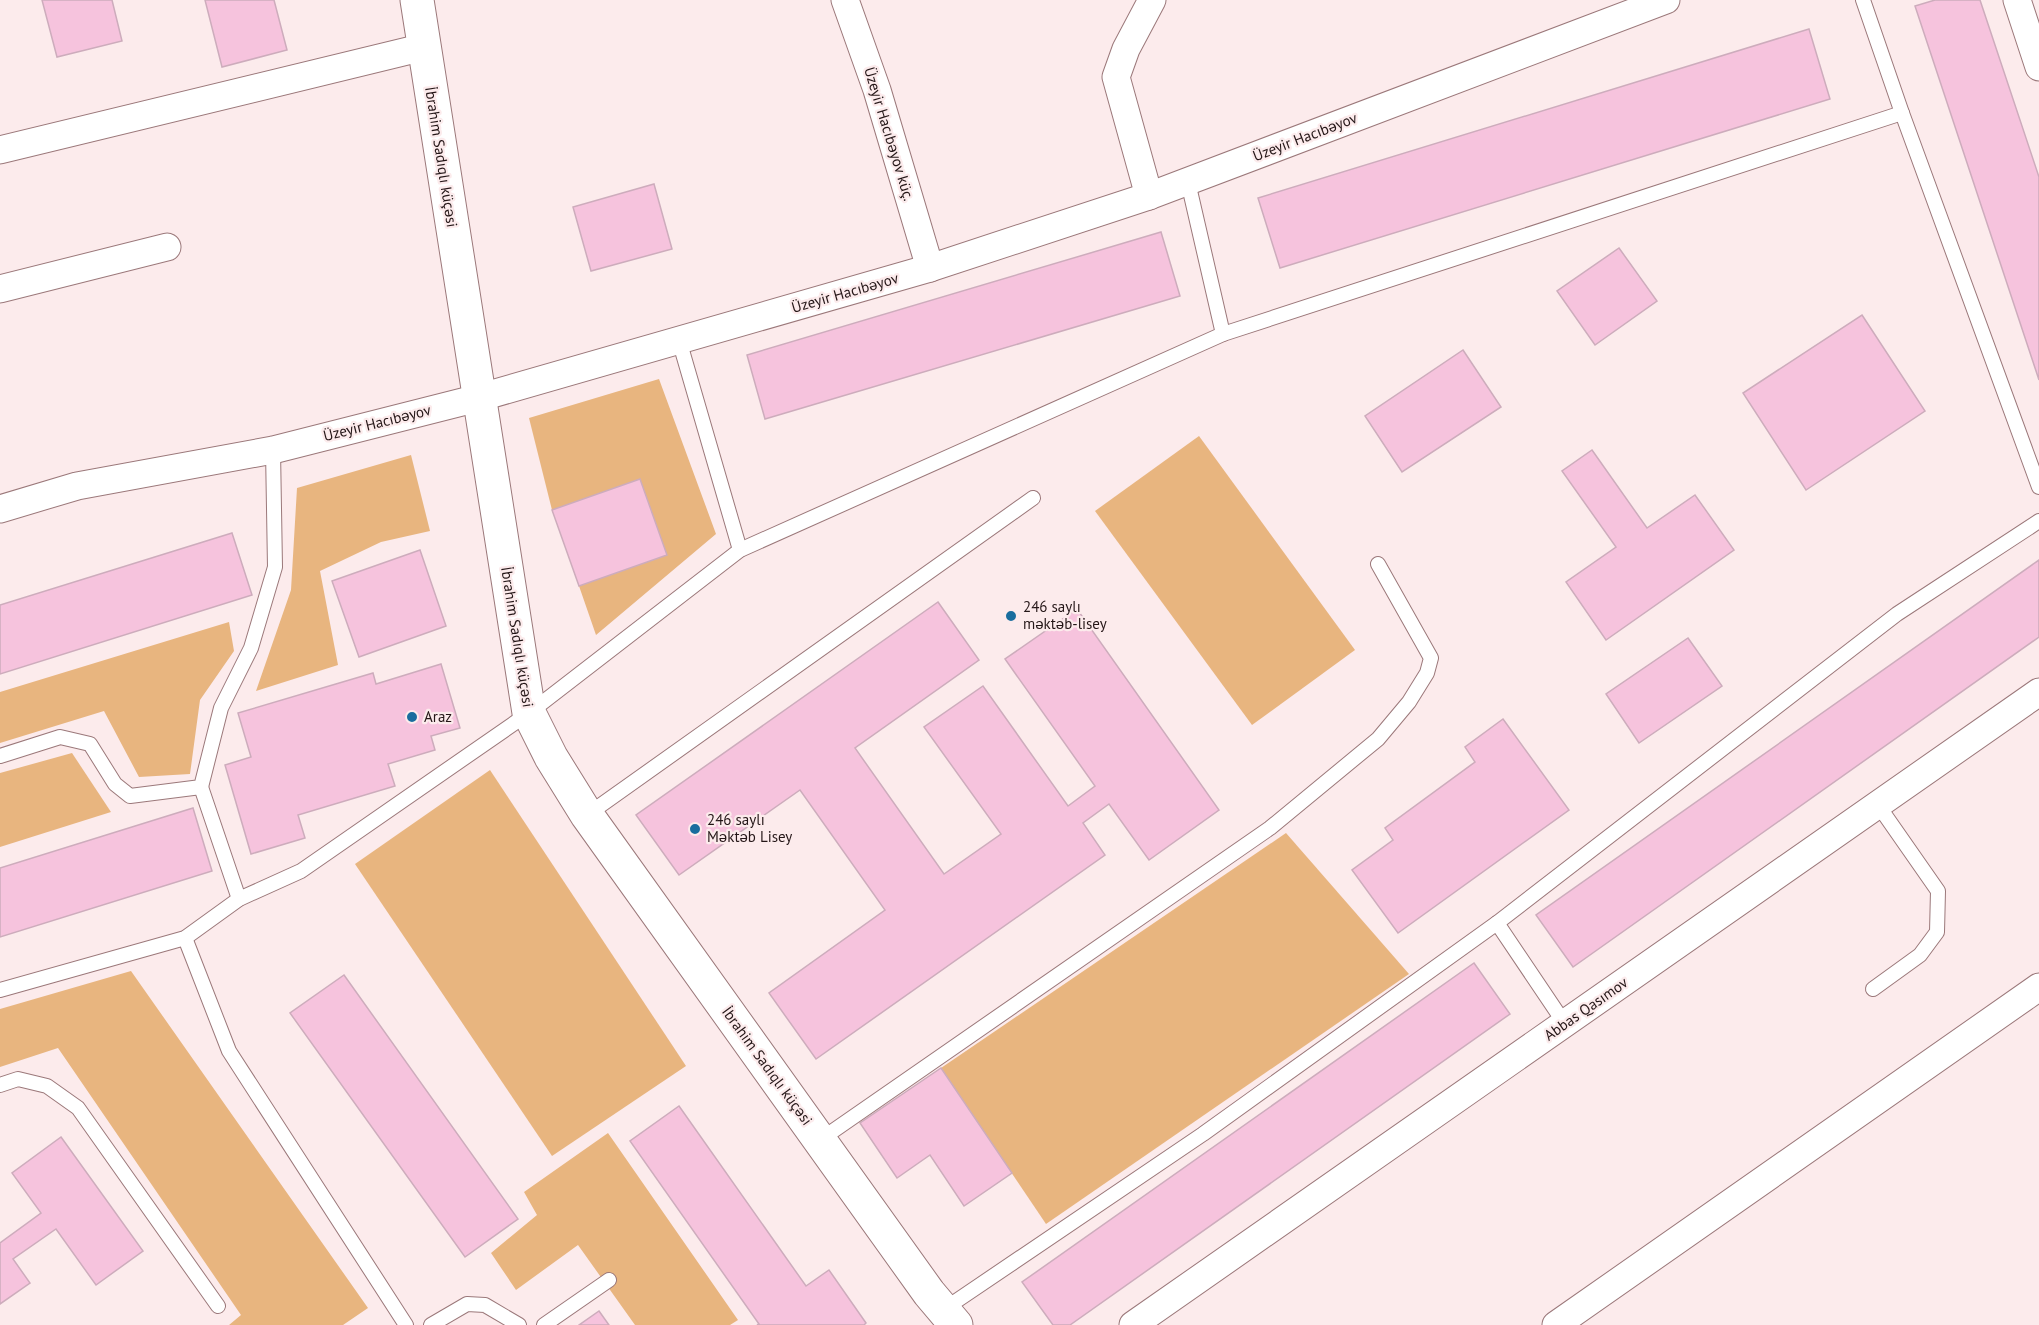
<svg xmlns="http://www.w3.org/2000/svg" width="2039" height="1325" font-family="'PT Sans',sans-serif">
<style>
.green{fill:#e8b57f}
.building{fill:#f6c3dd;stroke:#cdacbc;stroke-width:1.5}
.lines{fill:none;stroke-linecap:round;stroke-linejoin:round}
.lane-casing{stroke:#9b787a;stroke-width:16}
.street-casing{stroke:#9b787a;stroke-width:29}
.secondary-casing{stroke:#9b787a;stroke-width:35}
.lane{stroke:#fff;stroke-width:14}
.street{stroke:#fff;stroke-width:27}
.secondary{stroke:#fff;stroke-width:33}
.poi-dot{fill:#196d9e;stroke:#fcebec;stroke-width:2}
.labels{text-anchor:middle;stroke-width:4.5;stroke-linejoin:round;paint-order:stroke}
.street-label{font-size:15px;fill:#241617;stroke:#fcebec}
.poi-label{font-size:15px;fill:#241617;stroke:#fcebec;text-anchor:start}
</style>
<rect width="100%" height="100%" fill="#fcebec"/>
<!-- green -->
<g class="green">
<path d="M659,379L716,534L596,635L579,586L667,555L640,479L552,510L529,418Z"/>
<path d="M1199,436L1355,650L1252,725L1095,511Z"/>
<path d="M411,455L430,531L381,542L320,571L338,665L256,691L291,590L297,488Z"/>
<path d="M229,622L234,651L200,700L190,774L139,777L104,711L0,743V692Z"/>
<path d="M72,753L111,812L0,847V773Z"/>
<path d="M490,770L686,1066L552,1156L355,864Z"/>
<path d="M1286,833L1409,974L1046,1224L941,1068Z"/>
<path d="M131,971L368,1308L343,1325H229L241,1315L58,1048L0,1067V1009Z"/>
<path d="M608,1133L738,1320L730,1325H635L578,1245L516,1290L491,1253L537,1215L524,1192Z"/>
</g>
<!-- building -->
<g class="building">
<path d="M42,0H112L122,41L57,57Z"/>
<path d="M205,0H274L287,50L222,67Z"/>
<path d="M1935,0H1980L2039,177V380L1915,6Z"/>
<path d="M1809,29L1830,99L1280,268L1258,198Z"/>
<path d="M654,184L672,249L591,271L573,207Z"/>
<path d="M1161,232L1180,296L765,419L747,355Z"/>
<path d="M1619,248L1657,301L1595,345L1557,291Z"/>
<path d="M1862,315L1925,411L1806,490L1743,393Z"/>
<path d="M1463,350L1501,407L1402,472L1365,416Z"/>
<path d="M1592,450L1647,528L1695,495L1734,550L1606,640L1566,582L1616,547L1562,471Z"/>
<path d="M640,479L667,555L579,586L552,510Z"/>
<path d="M232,533L252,595L0,674V605Z"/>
<path d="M420,550L446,626L359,657L332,581Z"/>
<path d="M2039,560V637L1573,967L1536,915Z"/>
<path d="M938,602L979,660L855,748L944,874L1001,834L924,727L983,686L1068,806L1095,786L1005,659L1077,609L1219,810L1149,860L1109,804L1083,823L1105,855L816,1059L769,993L885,910L800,790L679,875L636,815Z"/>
<path d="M1688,638L1722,686L1639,743L1606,694Z"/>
<path d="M441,664L460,728L431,736L435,750L388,764L395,786L298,815L305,838L251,854L225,765L251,757L238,713L373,673L376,684Z"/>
<path d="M1503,719L1569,810L1398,933L1352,870L1393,840L1385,828L1475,762L1465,747Z"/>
<path d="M193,808L212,871L0,937V868Z"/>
<path d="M1474,963L1510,1014L1070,1325H1053L1022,1282Z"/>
<path d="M344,975L518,1219L465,1257L290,1013Z"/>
<path d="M941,1068L1012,1173L964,1206L930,1155L897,1178L860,1123Z"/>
<path d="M679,1106L806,1286L829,1270L866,1323L864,1325H757L759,1324L630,1141Z"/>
<path d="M61,1137L143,1251L96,1285L56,1229L13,1259L30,1283L0,1304V1243L41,1213L12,1173Z"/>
<path d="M599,1311L609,1325H579Z"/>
</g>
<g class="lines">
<!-- lane casing -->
<g class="lane-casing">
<g id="lane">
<path d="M1863,0L1902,113L2039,487"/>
<path d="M1188,182L1223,334"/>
<path d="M679,340L740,550"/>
<path d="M0,756L60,737L90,744L115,784L130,796L201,787L221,708L251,648L275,567L273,450"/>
<path d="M201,787L239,899"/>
<path d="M587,815L1033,498"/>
<path d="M1497,923L1565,1024"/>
<path d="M185,938L229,1051L406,1325"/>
<path d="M1873,989L1920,955L1937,932L1938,891L1878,805"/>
<path d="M0,990L185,938L239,899L301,871L529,713L740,550L1223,334L1902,113"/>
<path d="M0,1085L18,1079L47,1086L78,1108L218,1306"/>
<path d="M820,1140L1270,828L1378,739L1409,702L1427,673L1431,658L1378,564"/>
<path d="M943,1310L1203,1134L1497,923L1897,614L2039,521"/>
<path d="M431,1325L467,1304L485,1305L519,1325"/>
<path d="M544,1325L609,1280"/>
</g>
</g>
<!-- street casing -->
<g class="street-casing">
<g id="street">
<path d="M845,0L877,90L930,268"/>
<path d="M2017,0L2039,67"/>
<path d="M0,150L424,47"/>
<path d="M1149,196L1116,77L1126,49L1152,0"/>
<path d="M0,289L167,247"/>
<path d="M0,509L77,486L273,450L478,398L930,268L1149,196L1666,0"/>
<path d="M1133,1325L2039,692"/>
<path d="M1556,1325L2039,987"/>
</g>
</g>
<!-- secondary casing -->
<g class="secondary-casing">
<path id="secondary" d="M417,0L529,713L551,757L587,815L929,1293L956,1325"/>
</g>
<!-- lane -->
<use href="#lane" class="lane"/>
<!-- street -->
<use href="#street" class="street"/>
<!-- secondary -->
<use href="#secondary" class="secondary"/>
</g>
<!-- markers -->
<g class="poi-dot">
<circle cx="1011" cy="616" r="6"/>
<circle cx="412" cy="717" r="6"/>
<circle cx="695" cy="829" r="6"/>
</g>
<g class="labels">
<!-- street labels -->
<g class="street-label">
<text transform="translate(889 134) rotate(73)" y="5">Üzeyir Hacıbəyov küç.</text>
<text transform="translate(1305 137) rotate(-21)" y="5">Üzeyir Hacıbəyov</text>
<text transform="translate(441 157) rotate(81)" y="5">İbrahim Sadıqlı küçəsi</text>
<text transform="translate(845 293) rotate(-16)" y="5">Üzeyir Hacıbəyov</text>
<text transform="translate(377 423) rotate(-14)" y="5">Üzeyir Hacıbəyov</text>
<text transform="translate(517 637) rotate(81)" y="5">İbrahim Sadıqlı küçəsi</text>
<text transform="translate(1586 1009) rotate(-35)" y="5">Abbas Qasımov</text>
<text transform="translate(767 1066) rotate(54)" y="5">İbrahim Sadıqlı küçəsi</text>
</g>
<!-- poi labels -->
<g class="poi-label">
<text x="1023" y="612">246 saylı<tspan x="1023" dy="17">məktəb-lisey</tspan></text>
<text x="424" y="722">Araz</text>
<text x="707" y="825">246 saylı<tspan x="707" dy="17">Məktəb Lisey</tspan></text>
</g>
</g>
</svg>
